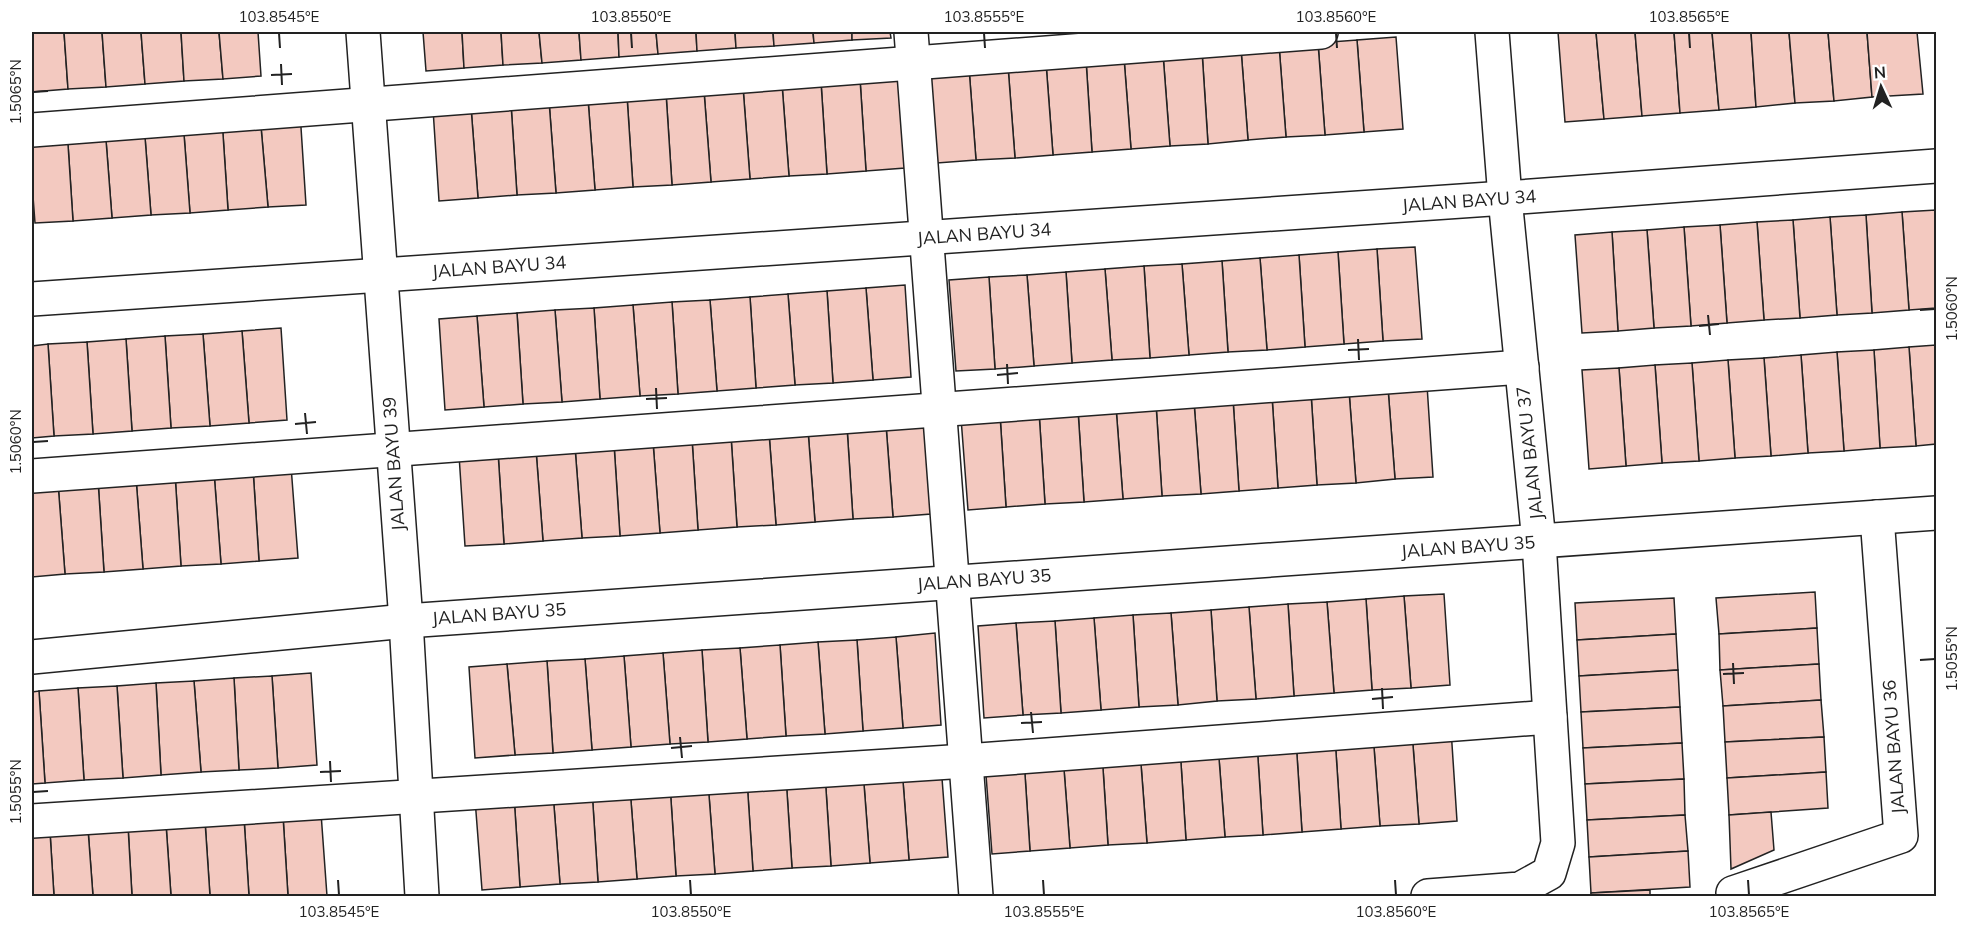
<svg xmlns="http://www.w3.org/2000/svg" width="1968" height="928" font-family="Mulish,sans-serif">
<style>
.building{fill:#f3c9c0;stroke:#222;stroke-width:1.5}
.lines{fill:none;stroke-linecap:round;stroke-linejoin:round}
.minor-casing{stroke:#222;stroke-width:36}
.minor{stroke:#fff;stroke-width:33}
.ticks{fill:none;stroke:#222;stroke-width:2}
.labels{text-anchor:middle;stroke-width:4.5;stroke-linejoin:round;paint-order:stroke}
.street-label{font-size:18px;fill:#222;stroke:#fff}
.neatline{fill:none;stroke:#222;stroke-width:2}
.ticks-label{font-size:15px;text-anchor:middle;fill:#222}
</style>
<rect width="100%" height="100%" fill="#fff"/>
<!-- building -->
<g class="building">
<path d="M32,32H64L68,89L32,92Z"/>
<path d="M64,32H102L106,87L68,89Z"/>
<path d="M102,32H141L145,84L106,87Z"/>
<path d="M141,32H181L184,81L145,84Z"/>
<path d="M181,32H219L223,79L184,81Z"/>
<path d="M219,32H258L261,76L223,79Z"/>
<path d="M423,32H462L464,68L426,71Z"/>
<path d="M462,32H501L503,65L464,68Z"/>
<path d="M501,32H539L542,63L503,65Z"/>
<path d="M539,32H579L581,60L542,63Z"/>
<path d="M579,32H618L619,57L581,60Z"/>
<path d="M618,32H656L658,54L619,57Z"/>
<path d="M656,32H696L697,51L658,54Z"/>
<path d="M696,32H735L736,48L697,51Z"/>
<path d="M735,32H773L774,46L736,48Z"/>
<path d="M773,32H813L814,43L774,46Z"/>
<path d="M813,32H852V40L814,43Z"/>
<path d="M852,32H890L891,38L852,40Z"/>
<path d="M1558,32H1596L1604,119L1565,122Z"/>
<path d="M1596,32H1635L1642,116L1604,119Z"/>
<path d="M1635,32H1674L1680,113L1642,116Z"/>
<path d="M1674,32H1712L1719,110L1680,113Z"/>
<path d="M1712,32H1751L1756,107L1719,110Z"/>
<path d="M1751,32H1789L1795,103L1756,107Z"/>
<path d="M1789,32H1828L1834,101L1795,103Z"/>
<path d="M1828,32H1867L1872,97L1834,101Z"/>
<path d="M1867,32H1917L1923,94L1872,97Z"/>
<path d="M1396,37L1403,129L1364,132L1357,40Z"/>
<path d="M1357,40L1364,132L1325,135L1318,43Z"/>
<path d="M1318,43L1325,135L1286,137L1279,45Z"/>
<path d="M1279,45L1286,137L1248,140L1241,49Z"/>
<path d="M1241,49L1248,140L1208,144L1202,51Z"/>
<path d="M1202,51L1208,144L1170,146L1163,54Z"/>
<path d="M1163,54L1170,146L1131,149L1124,58Z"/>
<path d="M1124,58L1131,149L1092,152L1086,60Z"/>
<path d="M1086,60L1092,152L1053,155L1046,63Z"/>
<path d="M1046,63L1053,155L1015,158L1008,66Z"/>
<path d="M1008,66L1015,158L976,160L969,68Z"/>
<path d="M969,68L976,160L937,163L930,72Z"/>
<path d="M899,76L905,168L866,171L860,79Z"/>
<path d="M860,79L866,171L827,174L821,82Z"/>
<path d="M821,82L827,174L789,176L782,84Z"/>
<path d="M782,84L789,176L750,179L743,87Z"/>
<path d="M743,87L750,179L711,182L704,91Z"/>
<path d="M704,91L711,182L672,185L666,93Z"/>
<path d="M666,93L672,185L633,187L627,96Z"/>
<path d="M627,96L633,187L595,190L588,99Z"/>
<path d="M588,99L595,190L556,193L549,101Z"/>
<path d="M549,101L556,193L517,195L511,104Z"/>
<path d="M511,104L517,195L478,198L471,107Z"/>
<path d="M471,107L478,198L439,201L433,109Z"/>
<path d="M300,112L306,205L268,207L260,115Z"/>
<path d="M260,115L268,207L228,210L222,119Z"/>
<path d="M222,119L228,210L190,213L183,121Z"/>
<path d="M183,121L190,213L151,215L144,124Z"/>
<path d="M144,124L151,215L112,218L105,127Z"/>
<path d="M105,127L112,218L73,221L67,129Z"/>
<path d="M67,129L73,221L35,223L32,183V132Z"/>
<path d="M1936,210V308L1909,310L1902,212Z"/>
<path d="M1902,212L1909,310L1872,313L1866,215Z"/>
<path d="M1866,215L1872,313L1837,315L1830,217Z"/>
<path d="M1830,217L1837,315L1800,318L1793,220Z"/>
<path d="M1793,220L1800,318L1764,320L1757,222Z"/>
<path d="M1757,222L1764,320L1727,323L1720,225Z"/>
<path d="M1720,225L1727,323L1691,326L1684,227Z"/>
<path d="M1684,227L1691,326L1654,328L1647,230Z"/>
<path d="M1647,230L1654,328L1618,331L1612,232Z"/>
<path d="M1612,232L1618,331L1582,333L1575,235Z"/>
<path d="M1415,247L1422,339L1383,341L1377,249Z"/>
<path d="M1377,249L1383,341L1344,344L1338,252Z"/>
<path d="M1338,252L1344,344L1305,347L1299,255Z"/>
<path d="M1299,255L1305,347L1267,350L1260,258Z"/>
<path d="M1260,258L1267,350L1228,352L1222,261Z"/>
<path d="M1222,261L1228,352L1189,355L1182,264Z"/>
<path d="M1182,264L1189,355L1150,358L1144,266Z"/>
<path d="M1144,266L1150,358L1112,360L1105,269Z"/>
<path d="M1105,269L1112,360L1072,363L1066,272Z"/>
<path d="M1066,272L1072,363L1034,366L1027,275Z"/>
<path d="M1027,275L1034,366L995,369L989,277Z"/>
<path d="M989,277L995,369L956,371L949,280Z"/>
<path d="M905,285L911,377L873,380L866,288Z"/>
<path d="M866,288L873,380L833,383L827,291Z"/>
<path d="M827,291L833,383L795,385L788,294Z"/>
<path d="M788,294L795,385L756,388L750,297Z"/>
<path d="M750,297L756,388L717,391L710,300Z"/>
<path d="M710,300L717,391L678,394L672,302Z"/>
<path d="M672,302L678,394L640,396L633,305Z"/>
<path d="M633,305L640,396L600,399L594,308Z"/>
<path d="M594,308L600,399L562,402L555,310Z"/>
<path d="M555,310L562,402L523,404L517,313Z"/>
<path d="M517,313L523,404L484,407L477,316Z"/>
<path d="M477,316L484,407L445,410L439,319Z"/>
<path d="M281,328L287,420L249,423L242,331Z"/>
<path d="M242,331L249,423L210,426L203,334Z"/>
<path d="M203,334L210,426L171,428L165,336Z"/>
<path d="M165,336L171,428L132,431L126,339Z"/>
<path d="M126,339L132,431L93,434L87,342Z"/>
<path d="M87,342L93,434L54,436L48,344Z"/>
<path d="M48,344L54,436L32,438V346Z"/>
<path d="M1936,345V444L1916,446L1909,347Z"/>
<path d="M1909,347L1916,446L1880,448L1874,350Z"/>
<path d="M1874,350L1880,448L1844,451L1837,352Z"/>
<path d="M1837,352L1844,451L1808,453L1801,355Z"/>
<path d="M1801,355L1808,453L1771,456L1764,358Z"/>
<path d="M1764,358L1771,456L1735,458L1728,360Z"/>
<path d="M1728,360L1735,458L1699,461L1692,363Z"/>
<path d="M1692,363L1699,461L1662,463L1655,365Z"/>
<path d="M1655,365L1662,463L1626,466L1619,368Z"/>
<path d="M1619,368L1626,466L1589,469L1582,370Z"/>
<path d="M1427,385L1433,477L1395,479L1388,388Z"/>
<path d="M1388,388L1395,479L1356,483L1349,391Z"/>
<path d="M1349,391L1356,483L1317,485L1311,393Z"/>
<path d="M1311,393L1317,485L1278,488L1272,396Z"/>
<path d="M1272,396L1278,488L1239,491L1233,399Z"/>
<path d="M1233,399L1239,491L1201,494L1194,402Z"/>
<path d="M1194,402L1201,494L1162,496L1156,404Z"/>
<path d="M1156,404L1162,496L1123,499L1116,407Z"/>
<path d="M1116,407L1123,499L1084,502L1078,410Z"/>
<path d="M1078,410L1084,502L1045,504L1039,412Z"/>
<path d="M1039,412L1045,504L1006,507L1000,415Z"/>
<path d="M1000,415L1006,507L968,510L961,418Z"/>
<path d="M925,422L931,514L893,517L886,425Z"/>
<path d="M886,425L893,517L853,519L847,427Z"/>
<path d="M847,427L853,519L815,522L808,430Z"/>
<path d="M808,430L815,522L776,525L769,433Z"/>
<path d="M769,433L776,525L737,527L731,436Z"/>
<path d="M731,436L737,527L698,530L692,439Z"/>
<path d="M692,439L698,530L660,533L653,442Z"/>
<path d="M653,442L660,533L620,536L614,444Z"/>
<path d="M614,444L620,536L582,538L575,447Z"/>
<path d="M575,447L582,538L543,541L536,450Z"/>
<path d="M536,450L543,541L504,544L498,452Z"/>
<path d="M498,452L504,544L465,546L459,455Z"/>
<path d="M291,466L298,558L259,561L253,469Z"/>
<path d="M253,469L259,561L221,564L214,472Z"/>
<path d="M214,472L221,564L181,566L175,474Z"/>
<path d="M175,474L181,566L143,569L136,478Z"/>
<path d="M136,478L143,569L104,572L98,480Z"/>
<path d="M98,480L104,572L65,574L58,483Z"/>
<path d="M58,483L65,574L32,577V485Z"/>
<path d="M1815,592L1817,628L1719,634L1716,598Z"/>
<path d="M1444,594L1450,685L1411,688L1404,596Z"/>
<path d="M1404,596L1411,688L1372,690L1366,599Z"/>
<path d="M1674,598L1676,634L1577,640L1575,603Z"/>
<path d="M1366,599L1372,690L1334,693L1327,602Z"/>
<path d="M1327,602L1334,693L1294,696L1288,604Z"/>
<path d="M1288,604L1294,696L1256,699L1249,607Z"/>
<path d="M1249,607L1256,699L1217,701L1211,610Z"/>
<path d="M1211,610L1217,701L1178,705L1171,613Z"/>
<path d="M1171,613L1178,705L1139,707L1133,615Z"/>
<path d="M1133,615L1139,707L1101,710L1094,618Z"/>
<path d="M1094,618L1101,710L1061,713L1055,621Z"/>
<path d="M1055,621L1061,713L1023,715L1016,623Z"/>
<path d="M1016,623L1023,715L984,718L978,626Z"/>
<path d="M1817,628L1819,664L1720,670L1719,634Z"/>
<path d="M935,633L941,725L903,728L896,637Z"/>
<path d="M1676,634L1678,670L1579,676L1577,640Z"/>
<path d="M896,637L903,728L863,731L857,640Z"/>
<path d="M857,640L863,731L825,734L818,642Z"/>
<path d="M818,642L825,734L786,736L780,645Z"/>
<path d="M780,645L786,736L747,739L740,648Z"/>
<path d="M740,648L747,739L708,742L702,650Z"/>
<path d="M702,650L708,742L670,744L663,653Z"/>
<path d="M663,653L670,744L631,747L624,656Z"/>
<path d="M624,656L631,747L592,750L585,659Z"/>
<path d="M585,659L592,750L553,753L547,661Z"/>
<path d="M547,661L553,753L515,755L507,664Z"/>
<path d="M507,664L515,755L475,758L469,667Z"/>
<path d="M1819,664L1821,700L1723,706L1720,670Z"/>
<path d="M1678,670L1680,707L1581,712L1579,676Z"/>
<path d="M311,673L317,765L278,768L272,676Z"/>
<path d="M272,676L278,768L239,770L234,678Z"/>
<path d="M234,678L239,770L201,772L194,681Z"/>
<path d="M194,681L201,772L161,775L156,683Z"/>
<path d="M156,683L161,775L123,778L117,686Z"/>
<path d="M117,686L123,778L84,780L78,688Z"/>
<path d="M78,688L84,780L45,783L39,691Z"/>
<path d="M39,691L45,783L32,784V692Z"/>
<path d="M1821,700L1824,737L1725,742L1723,706Z"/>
<path d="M1680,707L1682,743L1583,748L1581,712Z"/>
<path d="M1451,729L1457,821L1419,824L1412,732Z"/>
<path d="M1412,732L1419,824L1380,826L1373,734Z"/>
<path d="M1373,734L1380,826L1341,829L1335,737Z"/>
<path d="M1335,737L1341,829L1302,832L1296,740Z"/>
<path d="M1824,737L1826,772L1727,778L1725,742Z"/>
<path d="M1296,740L1302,832L1263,835L1257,743Z"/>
<path d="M1257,743L1263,835L1225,837L1218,745Z"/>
<path d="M1682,743L1684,779L1585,784L1583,748Z"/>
<path d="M1218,745L1225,837L1186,840L1180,748Z"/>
<path d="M1180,748L1186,840L1147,843L1140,751Z"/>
<path d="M1140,751L1147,843L1108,845L1102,753Z"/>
<path d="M1102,753L1108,845L1070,848L1063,756Z"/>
<path d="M1063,756L1070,848L1030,851L1024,759Z"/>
<path d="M1024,759L1030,851L992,854L985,762Z"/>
<path d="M941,765L948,857L909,860L902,768Z"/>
<path d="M902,768L909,860L870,863L863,771Z"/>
<path d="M863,771L870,863L831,866L825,774Z"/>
<path d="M1826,772L1828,808L1729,815L1727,778Z"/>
<path d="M825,774L831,866L792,868L786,777Z"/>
<path d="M786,777L792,868L753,871L747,780Z"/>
<path d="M1684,779L1685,815L1587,820L1585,784Z"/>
<path d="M747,780L753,871L715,874L708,782Z"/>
<path d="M708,782L715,874L676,876L670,785Z"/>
<path d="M670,785L676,876L637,879L630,788Z"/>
<path d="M630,788L637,879L598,882L592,790Z"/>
<path d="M592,790L598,882L560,884L553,793Z"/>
<path d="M553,793L560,884L520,887L514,796Z"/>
<path d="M514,796L520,887L482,890L475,799Z"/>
<path d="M1771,812L1774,850L1731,869L1729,815Z"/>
<path d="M321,813L327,896H288L283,816Z"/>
<path d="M1685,815L1688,851L1589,857L1587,820Z"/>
<path d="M283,816L288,896H249L244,818Z"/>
<path d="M244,818L249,896H210L205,821Z"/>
<path d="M205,821L210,896H171L166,824Z"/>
<path d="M166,824L171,896H132L128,826Z"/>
<path d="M128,826L132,896H93L88,829Z"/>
<path d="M88,829L93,896H54L50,832Z"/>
<path d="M50,832L54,896H32V833Z"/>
<path d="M1688,851L1690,887L1591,893L1589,857Z"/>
<path d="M1650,890V896H1591V893Z"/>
</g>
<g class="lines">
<!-- minor casing -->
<g class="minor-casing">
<g id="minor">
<path d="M363,32L406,621L422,896"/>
<path d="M911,32L976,896"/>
<path d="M32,130L1321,32"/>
<path d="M32,299L1505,198L1936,166"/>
<path d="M32,476L1522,367"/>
<path d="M32,657L406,621L1936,513"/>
<path d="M32,821L966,761L1550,717"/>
<path d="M1733,893L1901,836L1877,517"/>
<path d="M1428,896L1520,889L1549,873L1558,843L1539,542L1505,198L1492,32"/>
</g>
</g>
<!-- minor -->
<use href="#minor" class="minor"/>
</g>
<!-- ticks -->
<path class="ticks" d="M279,33L280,48M631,33L632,48M984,33L985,48M1336,33L1337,48M1689,33L1690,48M281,64L282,85M271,75L292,74M33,92L48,91M1920,310L1935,309M1708,315L1710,335M1699,326L1719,324M1358,339L1359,360M1348,350L1369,349M1007,364L1008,384M997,375L1018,373M656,388L657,409M646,399L667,398M305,413L307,434M295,424L316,422M33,442L48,441M1920,660L1935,659M1733,663L1734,684M1723,674L1744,673M1382,688L1383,709M1372,699L1393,697M1031,712L1033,733M1021,723L1042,722M680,737L682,758M671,748L692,746M330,761L331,782M320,772L341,771M33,792L48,791M338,880L339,895M690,880L691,895M1043,880L1044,895M1395,880L1396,895M1748,880L1749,895"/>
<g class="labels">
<!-- street labels -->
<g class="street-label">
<text transform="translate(1469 201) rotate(-4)" y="6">JALAN BAYU 34</text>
<text transform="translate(984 234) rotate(-4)" y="6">JALAN BAYU 34</text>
<text transform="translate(499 267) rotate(-4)" y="6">JALAN BAYU 34</text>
<text transform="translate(1530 453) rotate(-96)" y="6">JALAN BAYU 37</text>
<text transform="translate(394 464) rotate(-94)" y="6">JALAN BAYU 39</text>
<text transform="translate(1468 547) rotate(-4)" y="6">JALAN BAYU 35</text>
<text transform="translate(984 580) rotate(-4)" y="6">JALAN BAYU 35</text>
<text transform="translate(499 614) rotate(-4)" y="6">JALAN BAYU 35</text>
<text transform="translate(1894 747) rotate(-94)" y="6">JALAN BAYU 36</text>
</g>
</g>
<!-- border -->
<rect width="1968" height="928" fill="none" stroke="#ffffff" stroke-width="66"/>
<!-- north arrow -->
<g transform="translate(1881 87) rotate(356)" stroke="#ffffff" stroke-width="4.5" paint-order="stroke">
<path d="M0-4.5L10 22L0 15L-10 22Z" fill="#222222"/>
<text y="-9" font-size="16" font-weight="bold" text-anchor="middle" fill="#222222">N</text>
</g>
<rect x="33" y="33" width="1902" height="862" class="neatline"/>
<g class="ticks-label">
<text x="279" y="22">103.8545°E</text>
<text x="631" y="22">103.8550°E</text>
<text x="984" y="22">103.8555°E</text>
<text x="1336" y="22">103.8560°E</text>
<text x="1689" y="22">103.8565°E</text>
<text transform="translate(16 92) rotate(-90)" y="5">1.5065°N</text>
<text transform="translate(1952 309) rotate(-90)" y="5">1.5060°N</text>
<text transform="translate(16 442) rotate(-90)" y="5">1.5060°N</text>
<text transform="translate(1952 659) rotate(-90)" y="5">1.5055°N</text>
<text transform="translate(16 792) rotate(-90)" y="5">1.5055°N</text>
<text x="339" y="917">103.8545°E</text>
<text x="691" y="917">103.8550°E</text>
<text x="1044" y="917">103.8555°E</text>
<text x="1396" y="917">103.8560°E</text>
<text x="1749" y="917">103.8565°E</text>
</g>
</svg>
